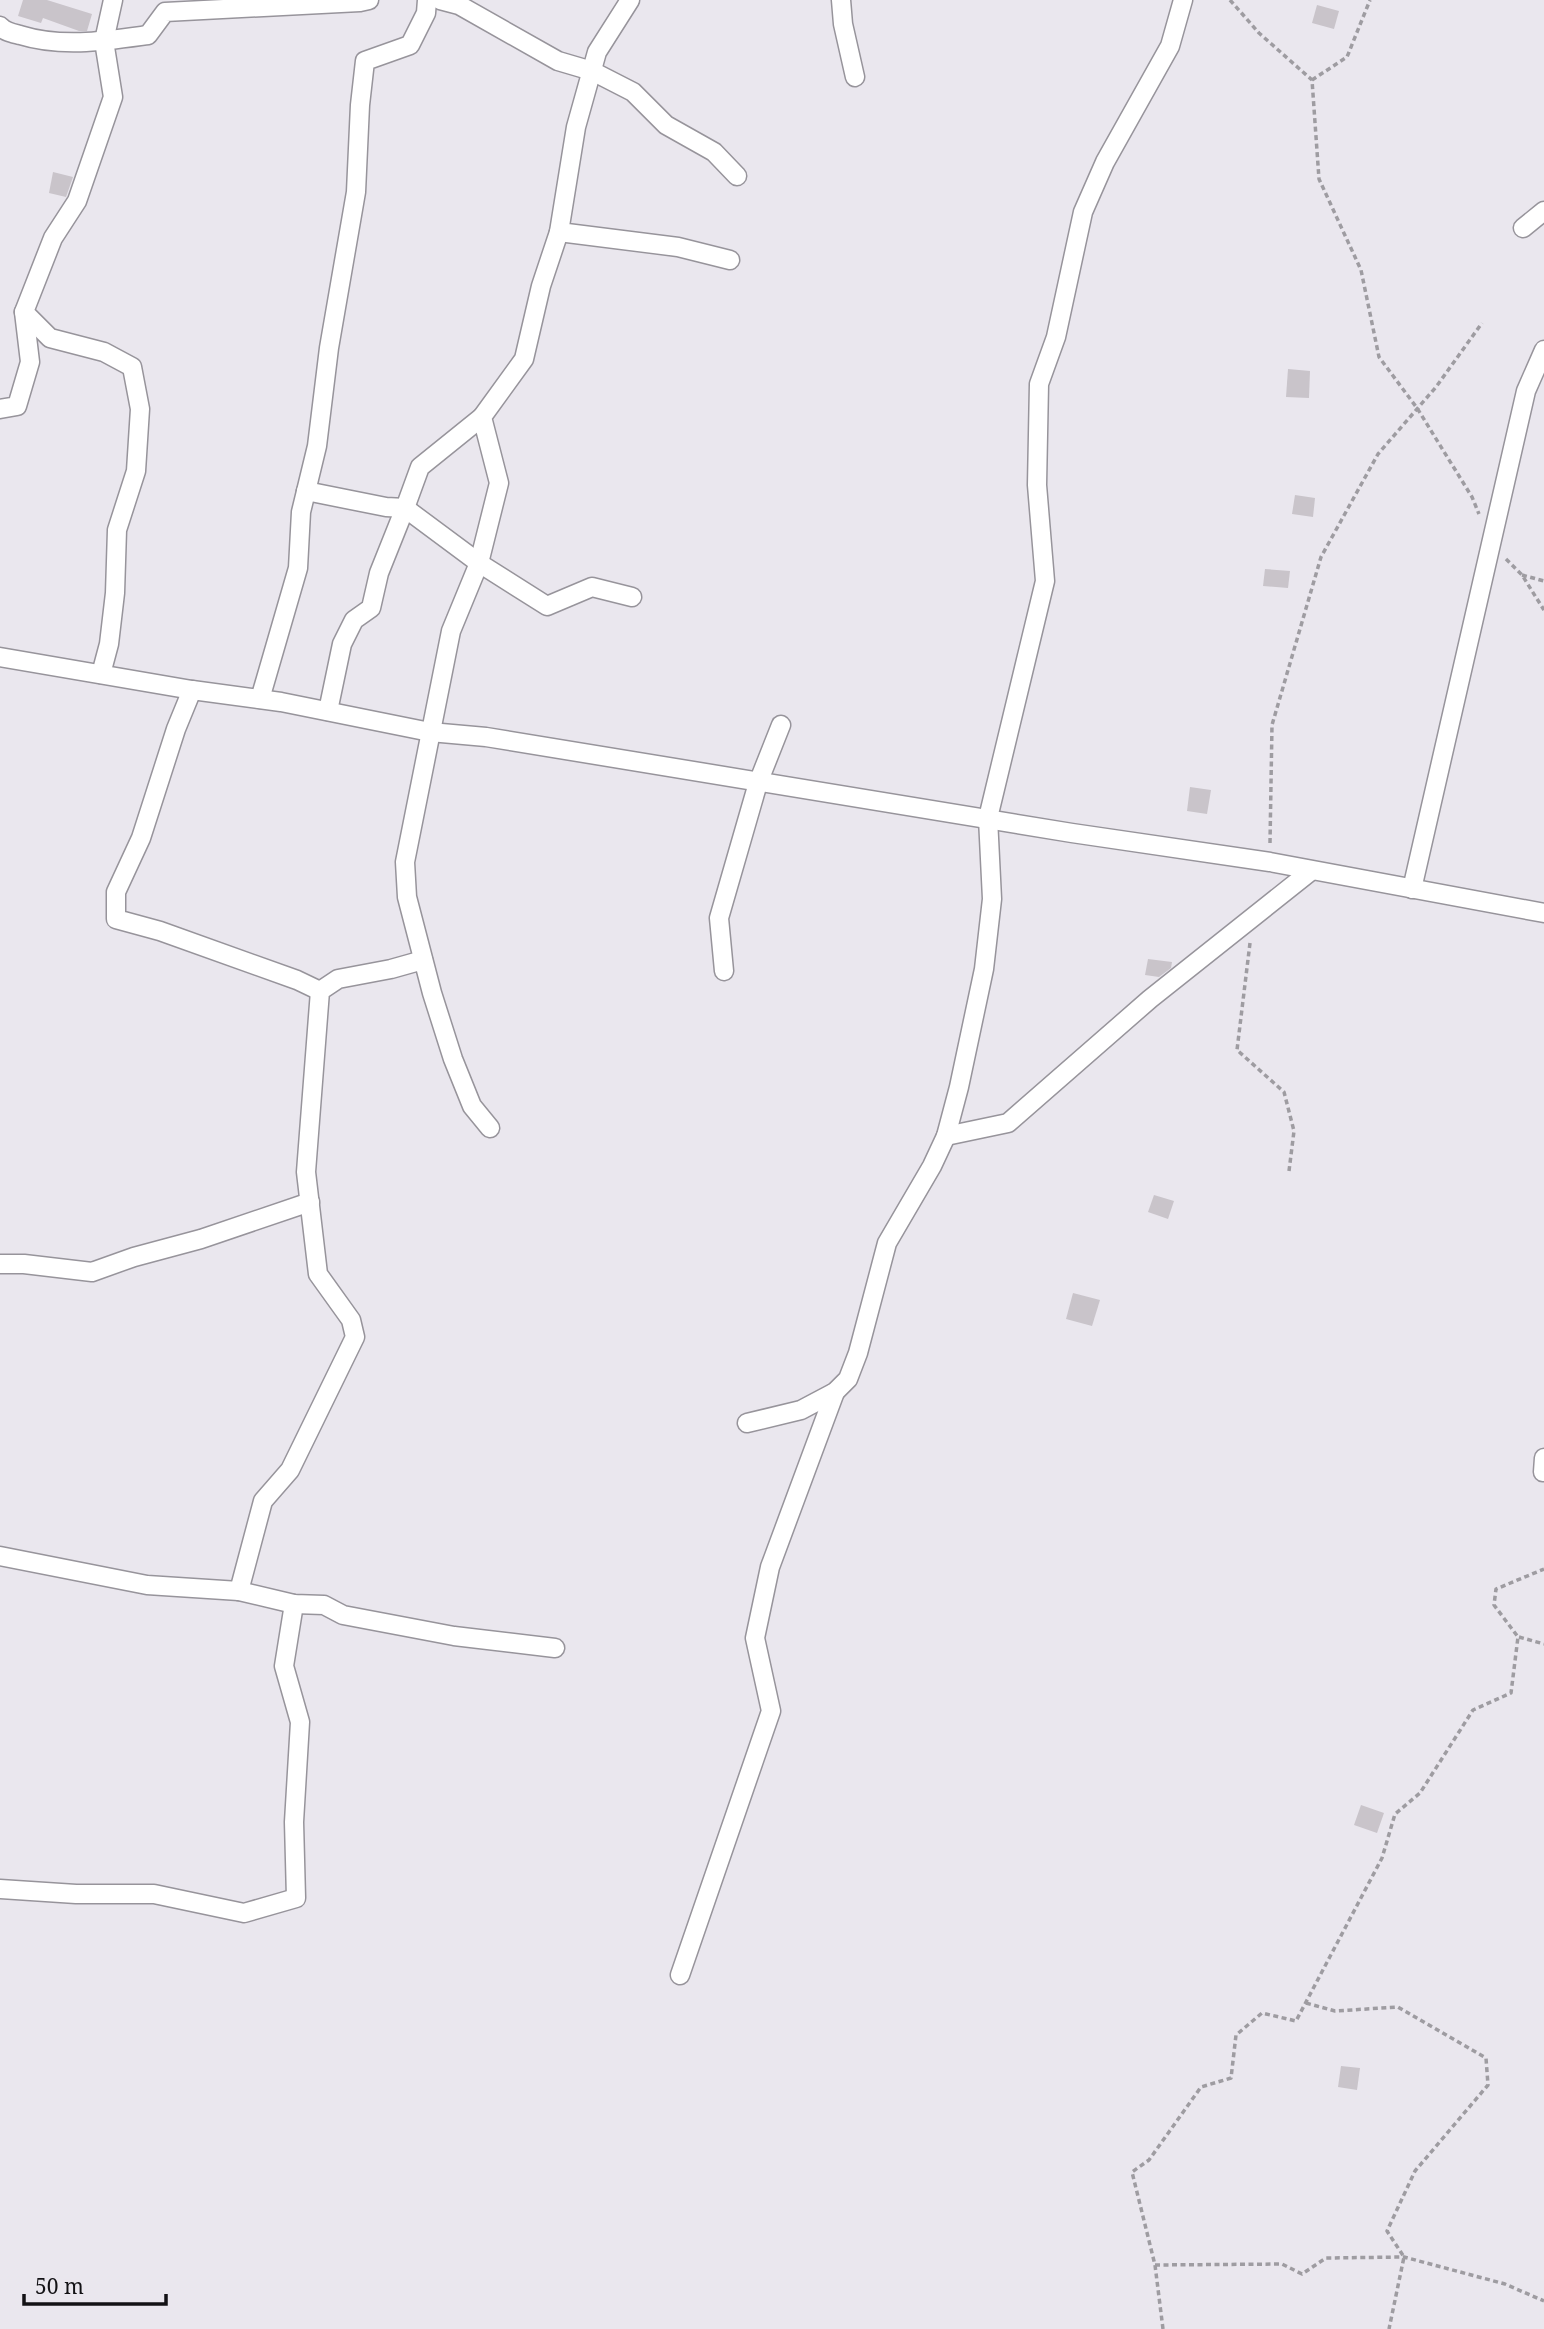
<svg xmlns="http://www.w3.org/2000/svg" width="1544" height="2329" font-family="'Noto Serif',serif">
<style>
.building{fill:#c9c4ca}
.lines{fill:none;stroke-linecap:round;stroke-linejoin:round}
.street-casing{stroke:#97949b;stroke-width:21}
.path{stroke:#9e9ca1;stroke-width:3.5;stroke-dasharray:5 3.5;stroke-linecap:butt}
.street{stroke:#fff;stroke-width:18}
</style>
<rect width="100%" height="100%" fill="#eae7ee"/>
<!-- building -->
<g class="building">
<path d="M23,0H47L92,14L87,31H79L43,18L41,23L18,16Z"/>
<path d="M1317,5L1339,11L1334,29L1312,23Z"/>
<path d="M53,172L73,177L66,197L49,193Z"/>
<path d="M1288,369L1310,371L1309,398L1286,397Z"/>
<path d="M1295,495L1315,498L1313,517L1292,514Z"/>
<path d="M1265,569L1290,571L1288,588L1263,586Z"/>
<path d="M1190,787L1211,790L1207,814L1187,811Z"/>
<path d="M1148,959L1172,962L1171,968L1159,977L1145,975Z"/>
<path d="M1154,1195L1174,1201L1168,1219L1148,1212Z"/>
<path d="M1073,1293L1100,1300L1092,1326L1066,1319Z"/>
<path d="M1361,1805L1384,1813L1377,1833L1354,1825Z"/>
<path d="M1341,2066L1360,2068L1357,2090L1338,2087Z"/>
</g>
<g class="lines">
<!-- street casing -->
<g class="street-casing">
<g id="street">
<path d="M440,0L459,5L558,61L592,71L633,92L666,125L714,152L737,176"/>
<path d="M630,0L597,52L576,127L559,232L678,247L730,260"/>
<path d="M841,0L843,24L855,77"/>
<path d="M0,26C5,32 12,33 20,35C62,48 105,41 148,35L165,12L360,2L369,0"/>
<path d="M1523,228L1544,211"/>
<path d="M559,232L541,286L524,359L482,417L499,483L479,563L547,606L592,587L632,597"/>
<path d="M0,409L17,406L30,362L24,312"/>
<path d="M306,491L386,507L405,508L420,467L482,417"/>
<path d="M0,657L192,690L281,702L430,732L486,737L1072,833L1270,862L1544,913"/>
<path d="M101,674L109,644L115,593L117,530L136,471L140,409L132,367L104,352L50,338L24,312L53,238L77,201L113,97L104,41L113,0"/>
<path d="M192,690L176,729L141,838L116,892V919L160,931L297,980L320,991"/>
<path d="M260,699L298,568L301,512L317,446L329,348L356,192L360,105L365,61L410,45L426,13L427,0"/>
<path d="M328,711L342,644L354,620L371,608L379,573L405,508L479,563L451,631L405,862L407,897L432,993L453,1059L472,1106L490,1128"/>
<path d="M1412,889L1526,391L1544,350"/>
<path d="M724,971L719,918L758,783L781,725"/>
<path d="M946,1136L1008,1123L1150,999L1311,871"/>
<path d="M0,1264H24L92,1272L134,1257L201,1239L310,1202"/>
<path d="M747,1423L801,1410L835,1392L848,1379L858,1353L887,1243L932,1166L946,1136L959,1087L984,969L992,899L988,818L1045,581L1037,485L1039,384L1056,337L1083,212L1105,162L1170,46L1183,0"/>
<path d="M1543,1472L1544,1458"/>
<path d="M0,1556L147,1585L239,1591L294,1604L324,1605L343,1615L454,1636L555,1648"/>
<path d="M239,1591L263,1501L290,1470L355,1337L351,1320L318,1274L306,1172L320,991L338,979L391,969L423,960"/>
<path d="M0,1889L76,1894H154L244,1913L296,1898L294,1822L300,1722L284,1666L294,1604"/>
<path d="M680,1975L771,1711L755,1638L770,1567L835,1392"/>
</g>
</g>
<!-- path -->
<g class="path">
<path d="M1230,0L1259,33L1312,80L1319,179L1361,270L1379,357L1417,408L1472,497L1479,514"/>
<path d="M1312,80L1347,57L1370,0"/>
<path d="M1506,559L1522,575L1544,610"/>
<path d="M1522,575L1544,581"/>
<path d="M1270,843L1272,725L1321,557L1378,454L1436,387L1482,323"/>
<path d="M1250,943L1237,1050L1284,1092L1294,1131L1289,1171"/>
<path d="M1519,1637L1544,1644"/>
<path d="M1306,2003L1335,2011L1398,2007L1486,2058L1488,2085L1415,2171L1387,2231L1404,2257L1389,2329"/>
<path d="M1155,2265L1282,2264L1302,2274L1326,2258L1404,2257L1505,2284L1544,2301"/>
<path d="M1163,2329L1155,2265L1132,2172L1149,2160L1201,2087L1231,2078L1236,2035L1262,2013L1296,2021L1382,1858L1395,1814L1420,1793L1473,1710L1511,1693L1518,1637L1494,1605L1496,1589L1544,1569"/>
</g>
<!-- street -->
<use href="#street" class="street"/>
</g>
<!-- scale -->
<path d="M24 2294v10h142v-10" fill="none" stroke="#131215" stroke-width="3.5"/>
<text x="35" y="2294" font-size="21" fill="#131215" stroke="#eae7ee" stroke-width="5" paint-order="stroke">50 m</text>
</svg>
